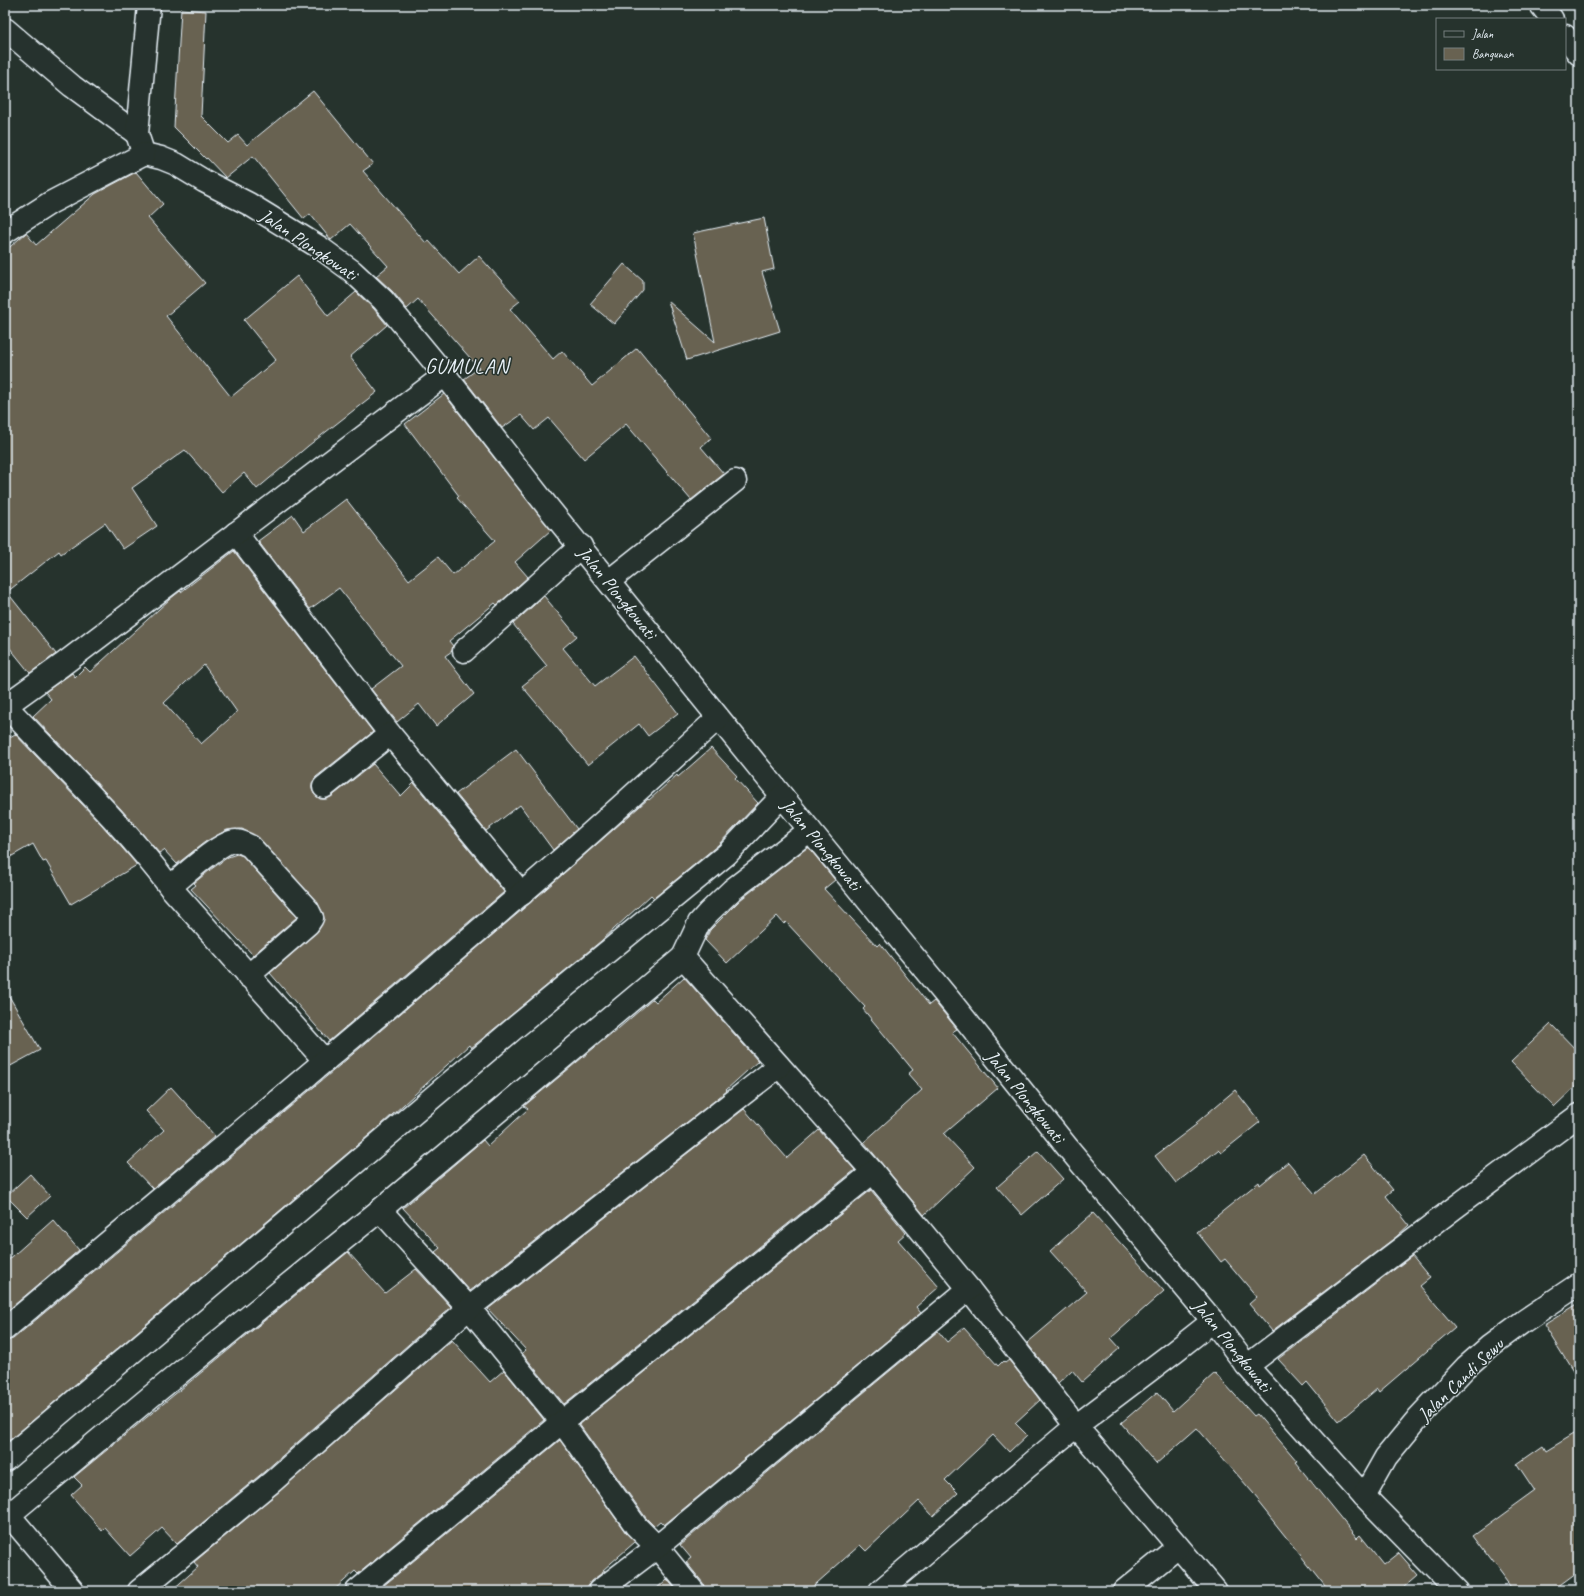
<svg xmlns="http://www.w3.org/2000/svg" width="1584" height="1596" font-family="Caveat,sans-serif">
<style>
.building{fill:#686251;stroke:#e8f1f8;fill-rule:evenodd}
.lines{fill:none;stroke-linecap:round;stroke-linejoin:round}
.minor-casing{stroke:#e8f1f8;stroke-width:25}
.minor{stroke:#26332d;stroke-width:22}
.labels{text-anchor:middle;stroke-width:3;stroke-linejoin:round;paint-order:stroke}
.street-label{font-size:19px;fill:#e8f1f8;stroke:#26332d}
.quarter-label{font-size:21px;letter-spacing:1px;fill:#e8f1f8;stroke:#26332d}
</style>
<rect width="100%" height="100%" fill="#26332d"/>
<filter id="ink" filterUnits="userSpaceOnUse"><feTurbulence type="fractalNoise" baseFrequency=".025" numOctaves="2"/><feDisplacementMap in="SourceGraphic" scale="8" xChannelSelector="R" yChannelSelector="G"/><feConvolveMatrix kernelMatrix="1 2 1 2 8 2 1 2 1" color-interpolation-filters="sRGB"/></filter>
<g filter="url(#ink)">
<!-- building -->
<g class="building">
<path d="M181,9L206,11L201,116L228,143L238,135L247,145L313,91L373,164L363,171L426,243L429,241L459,274L479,256L520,301L510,309L553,359L562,351L592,386L637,348L711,438L701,447L724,474L691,500L626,424L584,459L549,418L534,430L521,415L502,428L464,379L479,368L418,299L407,309L393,292L376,276L388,266L350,224L331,240L310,214L304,219L253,156L226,178L207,158L206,159L174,127Z"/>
<path d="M136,172L163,204L148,218L205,283L166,316L231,397L276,360L244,320L297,276L328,316L356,292L374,309L387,325L350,357L377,392L308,446L257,489L244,473L222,492L185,450L132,488L157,526L123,549L105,523L61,554L59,551L7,592L56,654L30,673L5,642V251L26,233L36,245L95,194Z"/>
<path d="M764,218L774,269L762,272L780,331L687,360L668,301L715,342L693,233Z"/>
<path d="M624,264L643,281V290L614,324L590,304Z"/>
<path d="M444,394L551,530L515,562L528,577L497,605L495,603L449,641L453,646L452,651L445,656L474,694L436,726L419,704L397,722L371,689L401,666L339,588L310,609L258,541L293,515L304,531L346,499L409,580L438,557L453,575L495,541L457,498L459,496L405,424Z"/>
<path d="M234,551L373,732L316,777L312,783V789L314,794L320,799H326L331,797L373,764L401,796L414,783L504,892L329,1041L270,973L318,931L324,919L323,913L317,902L259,838L242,829L227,830L205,842L177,864L164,850L159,853L120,808L33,716L51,699L45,692L72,673L75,677L85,667L90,672L170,599L180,591L181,592ZM204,665L237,712L201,744L164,703Z"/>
<path d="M544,596L577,636L563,648L595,686L634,656L678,713L648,736L639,724L588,765L522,686L547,666L513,624Z"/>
<path d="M15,734L102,825L137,865L71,904L46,861L43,862L33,844L5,860V740Z"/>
<path d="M711,748L737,776L735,778L758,803L718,845L654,898L651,895L601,941L471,1048L469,1045L381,1125L5,1444V1341L13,1339L333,1071L530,903L648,799L649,800L677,775L678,777Z"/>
<path d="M516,749L577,829L553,850L520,805L486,831L456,794Z"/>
<path d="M808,847L835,880L824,889L877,946L880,943L929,1005L934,1001L957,1029L952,1032L998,1088L944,1134L975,1167L924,1215L864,1142L922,1090L908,1074L913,1070L863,1009L865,1007L786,922L784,924L777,916L727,963L705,940L710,930L740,900Z"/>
<path d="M237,854L243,856L297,917L253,955L191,889L196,885L194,883L210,870L228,857Z"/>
<path d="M684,977L758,1061L726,1090L727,1091L470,1291L435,1252L440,1248L403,1208L483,1140L488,1146L528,1109L524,1106L612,1033V1034L653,999L656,1002Z"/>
<path d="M5,989L40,1050L5,1069Z"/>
<path d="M1551,1024L1579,1053V1083L1554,1107L1511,1062Z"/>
<path d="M171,1087L215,1136L153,1189L128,1163L164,1130L146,1111Z"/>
<path d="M1235,1090L1260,1122L1221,1153L1218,1150L1176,1183L1155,1156L1197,1124L1196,1123Z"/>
<path d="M744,1109L787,1158L819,1130L855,1170L564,1404L522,1353L526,1350L488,1309Z"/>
<path d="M1038,1151L1063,1179L1022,1215L997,1187Z"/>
<path d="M1364,1155L1393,1190L1386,1196L1409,1225L1396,1237L1272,1331L1249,1304L1257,1297L1225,1259L1221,1262L1197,1232L1259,1182L1260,1185L1288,1162L1315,1194Z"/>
<path d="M30,1174L50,1196L27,1217L6,1196Z"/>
<path d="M871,1190L906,1233L898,1240L939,1287L916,1307L921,1313L664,1525L660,1521L654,1526L646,1518L579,1424Z"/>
<path d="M1093,1213L1164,1291L1111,1338L1120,1348L1082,1382L1072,1370L1058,1383L1027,1343L1087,1292L1050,1251Z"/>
<path d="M53,1220L79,1250L5,1313V1263Z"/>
<path d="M348,1252L385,1293L416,1269L451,1307L265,1471L177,1544L162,1528L130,1556L105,1528L102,1531L71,1495L82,1485L74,1477Z"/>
<path d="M1412,1256L1430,1278L1420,1286L1455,1327L1379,1392L1377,1389L1339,1421L1307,1382L1303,1386L1278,1359Z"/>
<path d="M1579,1303V1381L1544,1325Z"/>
<path d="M964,1328L998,1366L1003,1361L1005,1363L1009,1360L1040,1400L1015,1423L1027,1435L1009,1452L993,1435L945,1480L958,1493L933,1516L919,1501L866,1551L860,1545L808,1591H705L703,1583L686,1562L691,1558L680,1545L938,1331L947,1342Z"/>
<path d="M452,1340L490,1382L504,1370L544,1420L358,1574L355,1571L333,1591H171L198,1567L194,1562L281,1490Z"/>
<path d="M1215,1373L1254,1416L1257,1414L1297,1461L1295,1462L1357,1538L1360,1535L1384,1565L1399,1553L1418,1575L1403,1588L1405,1591H1329L1258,1502L1260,1501L1197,1428L1156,1464L1121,1423L1157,1392L1173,1411Z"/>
<path d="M1579,1431V1571L1552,1591H1514L1473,1536L1535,1491L1517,1464L1543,1446L1546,1451Z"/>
<path d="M560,1440L626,1533L635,1542L603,1570L605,1571L591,1581L588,1586L587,1591H377Z"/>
<path d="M667,1579L677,1591H654Z"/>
</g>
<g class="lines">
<!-- minor casing -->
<g class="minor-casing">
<g id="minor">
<path d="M1541,5L1552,19"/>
<path d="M5,29L72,86L137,134"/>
<path d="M1565,36L1579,54"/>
<path d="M141,146L137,134L149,5"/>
<path d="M144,154L161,158L176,164L204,181L249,204L319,247L352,271L383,300L445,375L547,506L782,796L952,1003L1068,1148L1213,1321L1247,1366L1364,1496L1457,1591"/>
<path d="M5,232L50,203L144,154"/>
<path d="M236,533L390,734L522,894"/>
<path d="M609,581L735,481"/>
<path d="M464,651L581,546"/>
<path d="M5,705C61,765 121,822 170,887C182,877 222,840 236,841C241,841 245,844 250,846L308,910L312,918L308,924L248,976"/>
<path d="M5,706L62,665L445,375"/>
<path d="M324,787L390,734"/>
<path d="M810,830L732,890L709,912L699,923L683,957L873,1172L969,1289L1076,1426L1216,1591"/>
<path d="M170,887L325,1061"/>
<path d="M380,1210L469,1308L562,1422L636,1526L657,1547L693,1591"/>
<path d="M5,1329C177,1184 351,1041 521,894C588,837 653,777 718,718"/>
<path d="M1247,1366L1453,1209L1579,1115"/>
<path d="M5,1460L517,1026L727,854L782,796"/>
<path d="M1364,1496L1386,1457L1419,1417L1466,1367L1490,1346L1524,1321L1579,1284"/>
<path d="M73,1591L9,1515L155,1393L380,1210L683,957"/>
<path d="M139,1591L273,1481L469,1308L779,1066"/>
<path d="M357,1591L562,1422L873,1172"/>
<path d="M599,1591L657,1547L969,1289"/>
<path d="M880,1591L1076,1426L1175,1351L1213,1321"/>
<path d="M1124,1591L1178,1547"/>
</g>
</g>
<!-- minor -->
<use href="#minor" class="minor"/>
</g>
</g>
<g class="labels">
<!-- street labels -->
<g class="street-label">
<text transform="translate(309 244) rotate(34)" y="7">Jalan Plongkowati</text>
<text transform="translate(618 592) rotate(51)" y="7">Jalan Plongkowati</text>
<text transform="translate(822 844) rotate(50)" y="7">Jalan Plongkowati</text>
<text transform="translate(1026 1096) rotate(51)" y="7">Jalan Plongkowati</text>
<text transform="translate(1233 1345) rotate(51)" y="7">Jalan Plongkowati</text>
<text transform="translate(1460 1379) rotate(-44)" y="7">Jalan Candi Sewu</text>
</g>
<!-- quarter labels -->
<g class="quarter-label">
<text x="467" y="373">GUMULAN</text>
</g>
</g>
<!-- margin -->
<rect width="1584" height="1596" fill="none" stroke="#26332d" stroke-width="20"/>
<rect x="10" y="10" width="1564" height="1576" fill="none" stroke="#e8f1f8" stroke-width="1.5" filter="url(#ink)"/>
<!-- legend -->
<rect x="1436" y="18" width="130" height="52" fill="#26332d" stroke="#747f7e"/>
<rect x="1444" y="31" width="20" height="6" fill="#26332d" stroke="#747f7e"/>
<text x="1472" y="38" font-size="12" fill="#e8f1f8">Jalan</text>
<rect x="1444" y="48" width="20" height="12" fill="#686251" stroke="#747f7e"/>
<text x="1472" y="58" font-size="12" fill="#e8f1f8">Bangunan</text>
</svg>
